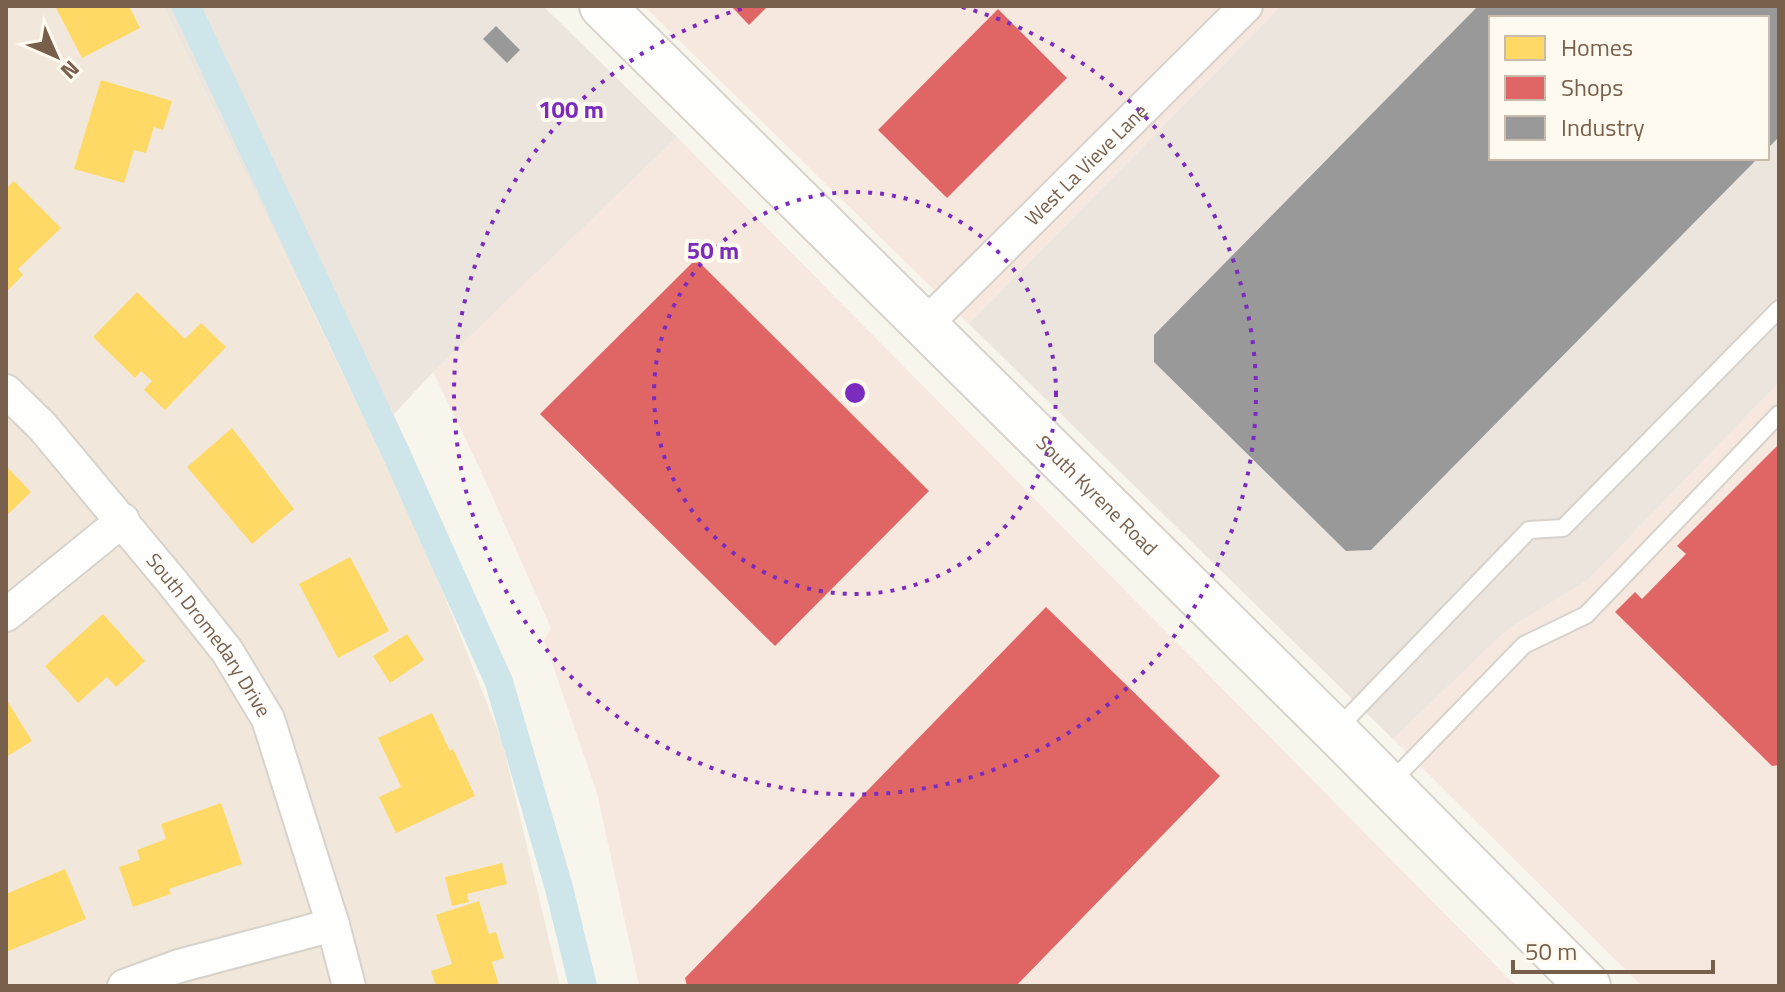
<svg xmlns="http://www.w3.org/2000/svg" width="1785" height="992" font-family="'Titillium Web',sans-serif">
<style>
.residential{fill:#f1e8db}
.commercial{fill:#f6e8de}
.industrial{fill:#ebe5de;fill-rule:evenodd}
.homes{fill:#ffd966}
.shops{fill:#e06666}
.industry{fill:#999}
.lines{fill:none;stroke-linecap:round;stroke-linejoin:round}
.canal{stroke:#cee5e9;stroke-width:28}
.service-casing{stroke:#d7d2cb;stroke-width:20}
.minor-casing{stroke:#d7d2cb;stroke-width:36}
.secondary-casing{stroke:#d8d2cb;stroke-width:48}
.service{stroke:#fefefc;stroke-width:16}
.minor{stroke:#fefefc;stroke-width:32}
.secondary{stroke:#fefefc;stroke-width:44}
.ring{fill:none;stroke:#7b2cbf;stroke-width:4;stroke-dasharray:4 8}
.labels{text-anchor:middle;stroke-width:8;stroke-linejoin:round;paint-order:stroke}
.street-label{font-size:20px;fill:#785f4b;stroke:#fffaef}
.centre{fill:#7b2cbf;stroke:#fffaef;stroke-width:4}
.ring-label{font-size:24px;text-anchor:middle;font-weight:bold;fill:#7b2cbf;stroke:#fffaef;stroke-width:8;stroke-linejoin:round;paint-order:stroke}
</style>
<rect width="100%" height="100%" fill="#f8f5ed"/>
<!-- residential -->
<path class="residential" d="M6,6H163L413,517L502,741L560,986H6Z"/>
<!-- commercial -->
<g class="commercial">
<path d="M644,6H1281L969,324Z"/>
<path d="M677,137L1516,986H639L597,793L544,640L551,628L480,469L433,372Z"/>
<path d="M1779,382V986H1642L1393,739L1509,628L1588,580Z"/>
</g>
<!-- industrial -->
<g class="industrial">
<path d="M163,6H543L677,137L433,372L374,436Z"/>
<path d="M1281,6H1779V382L1588,580L1509,628L1393,739L969,324ZM1491,18H1767V158H1491Z"/>
</g>
<!-- homes -->
<g class="homes">
<path d="M55,6H129L140,28L82,58Z"/>
<path d="M101,80L172,101L163,130L154,127L146,153L134,150L124,183L74,169Z"/>
<path d="M14,181L61,228L18,269L23,275L6,292V189Z"/>
<path d="M137,292L185,339L201,323L226,347L165,410L144,390L152,381L141,371L135,378L93,337Z"/>
<path d="M232,428L294,509L252,544L187,467Z"/>
<path d="M6,466L31,492L6,516Z"/>
<path d="M350,557L389,631L338,658L299,584Z"/>
<path d="M103,614L145,661L116,687L107,677L78,703L45,666Z"/>
<path d="M407,634L424,660L390,683L373,656Z"/>
<path d="M6,699L32,741L6,757Z"/>
<path d="M432,713L450,751L453,749L475,796L396,833L379,797L401,787L378,738Z"/>
<path d="M221,803L242,864L169,889L171,894L133,907L119,867L140,860L137,850L166,839L161,824Z"/>
<path d="M502,863L507,884L467,894L469,902L452,906L445,877Z"/>
<path d="M65,869L86,919L6,952V894Z"/>
<path d="M479,901L489,934L496,932L504,958L492,962L499,986H436L431,971L452,964L436,915Z"/>
</g>
<!-- shops -->
<g class="shops">
<path d="M731,6H768L749,25Z"/>
<path d="M998,9L1067,78L947,198L878,130Z"/>
<path d="M696,259L929,491L775,646L540,414Z"/>
<path d="M1779,444V765L1772,766L1615,612L1635,592L1642,599L1686,554L1677,546Z"/>
<path d="M1046,607L1220,776L1016,986H687L685,978Z"/>
</g>
<!-- industry -->
<g class="industry">
<path d="M1478,6H1779V137L1767,149V18H1491V158H1758L1371,550L1346,551L1154,362V335Z"/>
<path d="M496,26L520,50L507,63L483,39Z"/>
</g>
<g class="lines">
<!-- canal -->
<path class="canal" d="M186,6L395,451L499,682L559,888L583,986"/>
<!-- service casing -->
<g class="service-casing">
<g id="service">
<path d="M1336,730L1529,530L1563,528L1779,309"/>
<path d="M1390,783L1524,645L1586,615L1779,414"/>
</g>
</g>
<!-- minor casing -->
<g class="minor-casing">
<g id="minor">
<path id="s1" d="M926,324L1246,6"/>
<path id="s2" d="M6,391L42,426L173,583L227,651L268,719L333,925L349,986"/>
<path d="M6,615L123,520"/>
<path d="M124,986L179,966L333,925"/>
</g>
</g>
<!-- secondary casing -->
<g class="secondary-casing">
<g id="secondary">
<path id="s3" d="M602,6L1335,731L1588,986"/>
</g>
</g>
<!-- service -->
<use href="#service" class="service"/>
<!-- minor -->
<use href="#minor" class="minor"/>
<!-- secondary -->
<use href="#secondary" class="secondary"/>
</g>
<!-- distance rings -->
<g class="ring">
<circle cx="855" cy="393" r="201"/>
<path d="M962 7A401 401 0 1 1 748 7"/>
</g>
<g class="labels">
<!-- street labels -->
<g class="street-label">
<text dy="7" stroke="none"><textPath href="#s1" startOffset="226">West La Vieve Lane</textPath></text>
<text dy="7" stroke="none"><textPath href="#s3" startOffset="696">South Kyrene Road</textPath></text>
<text dy="7" stroke="none"><textPath href="#s2" startOffset="318">South Dromedary Drive</textPath></text>
</g>
</g>
<circle cx="855" cy="393" r="12" class="centre"/>
<g class="ring-label">
<text x="571" y="118">100 m</text>
<text x="713" y="259">50 m</text>
</g>
<!-- border -->
<rect width="1785" height="992" fill="none" stroke="#785f4b" stroke-width="16"/>
<!-- legend -->
<rect x="1489" y="16" width="280" height="144" fill="#fffaef" stroke="#c9bcad" stroke-width="2"/>
<rect x="1505" y="36" width="40" height="24" fill="#ffd966" stroke="#c9bcad" stroke-width="2"/>
<text x="1561" y="56" font-size="24" fill="#785f4b">Homes</text>
<rect x="1505" y="76" width="40" height="24" fill="#e06666" stroke="#c9bcad" stroke-width="2"/>
<text x="1561" y="96" font-size="24" fill="#785f4b">Shops</text>
<rect x="1505" y="116" width="40" height="24" fill="#999999" stroke="#c9bcad" stroke-width="2"/>
<text x="1561" y="136" font-size="24" fill="#785f4b">Industry</text>
<!-- north arrow -->
<g transform="translate(56 56) rotate(135)" stroke="#fffaef" stroke-width="6" paint-order="stroke">
<path d="M0-6L14 30L0 20L-14 30Z" fill="#785f4b"/>
<text y="-12" font-size="22" font-weight="bold" text-anchor="middle" fill="#785f4b">N</text>
</g>
<!-- scale -->
<path d="M1513 960v12h200v-12" fill="none" stroke="#785f4b" stroke-width="4"/>
<text x="1525" y="960" font-size="24" fill="#785f4b" stroke="#fffaef" stroke-width="6" paint-order="stroke">50 m</text>
</svg>
